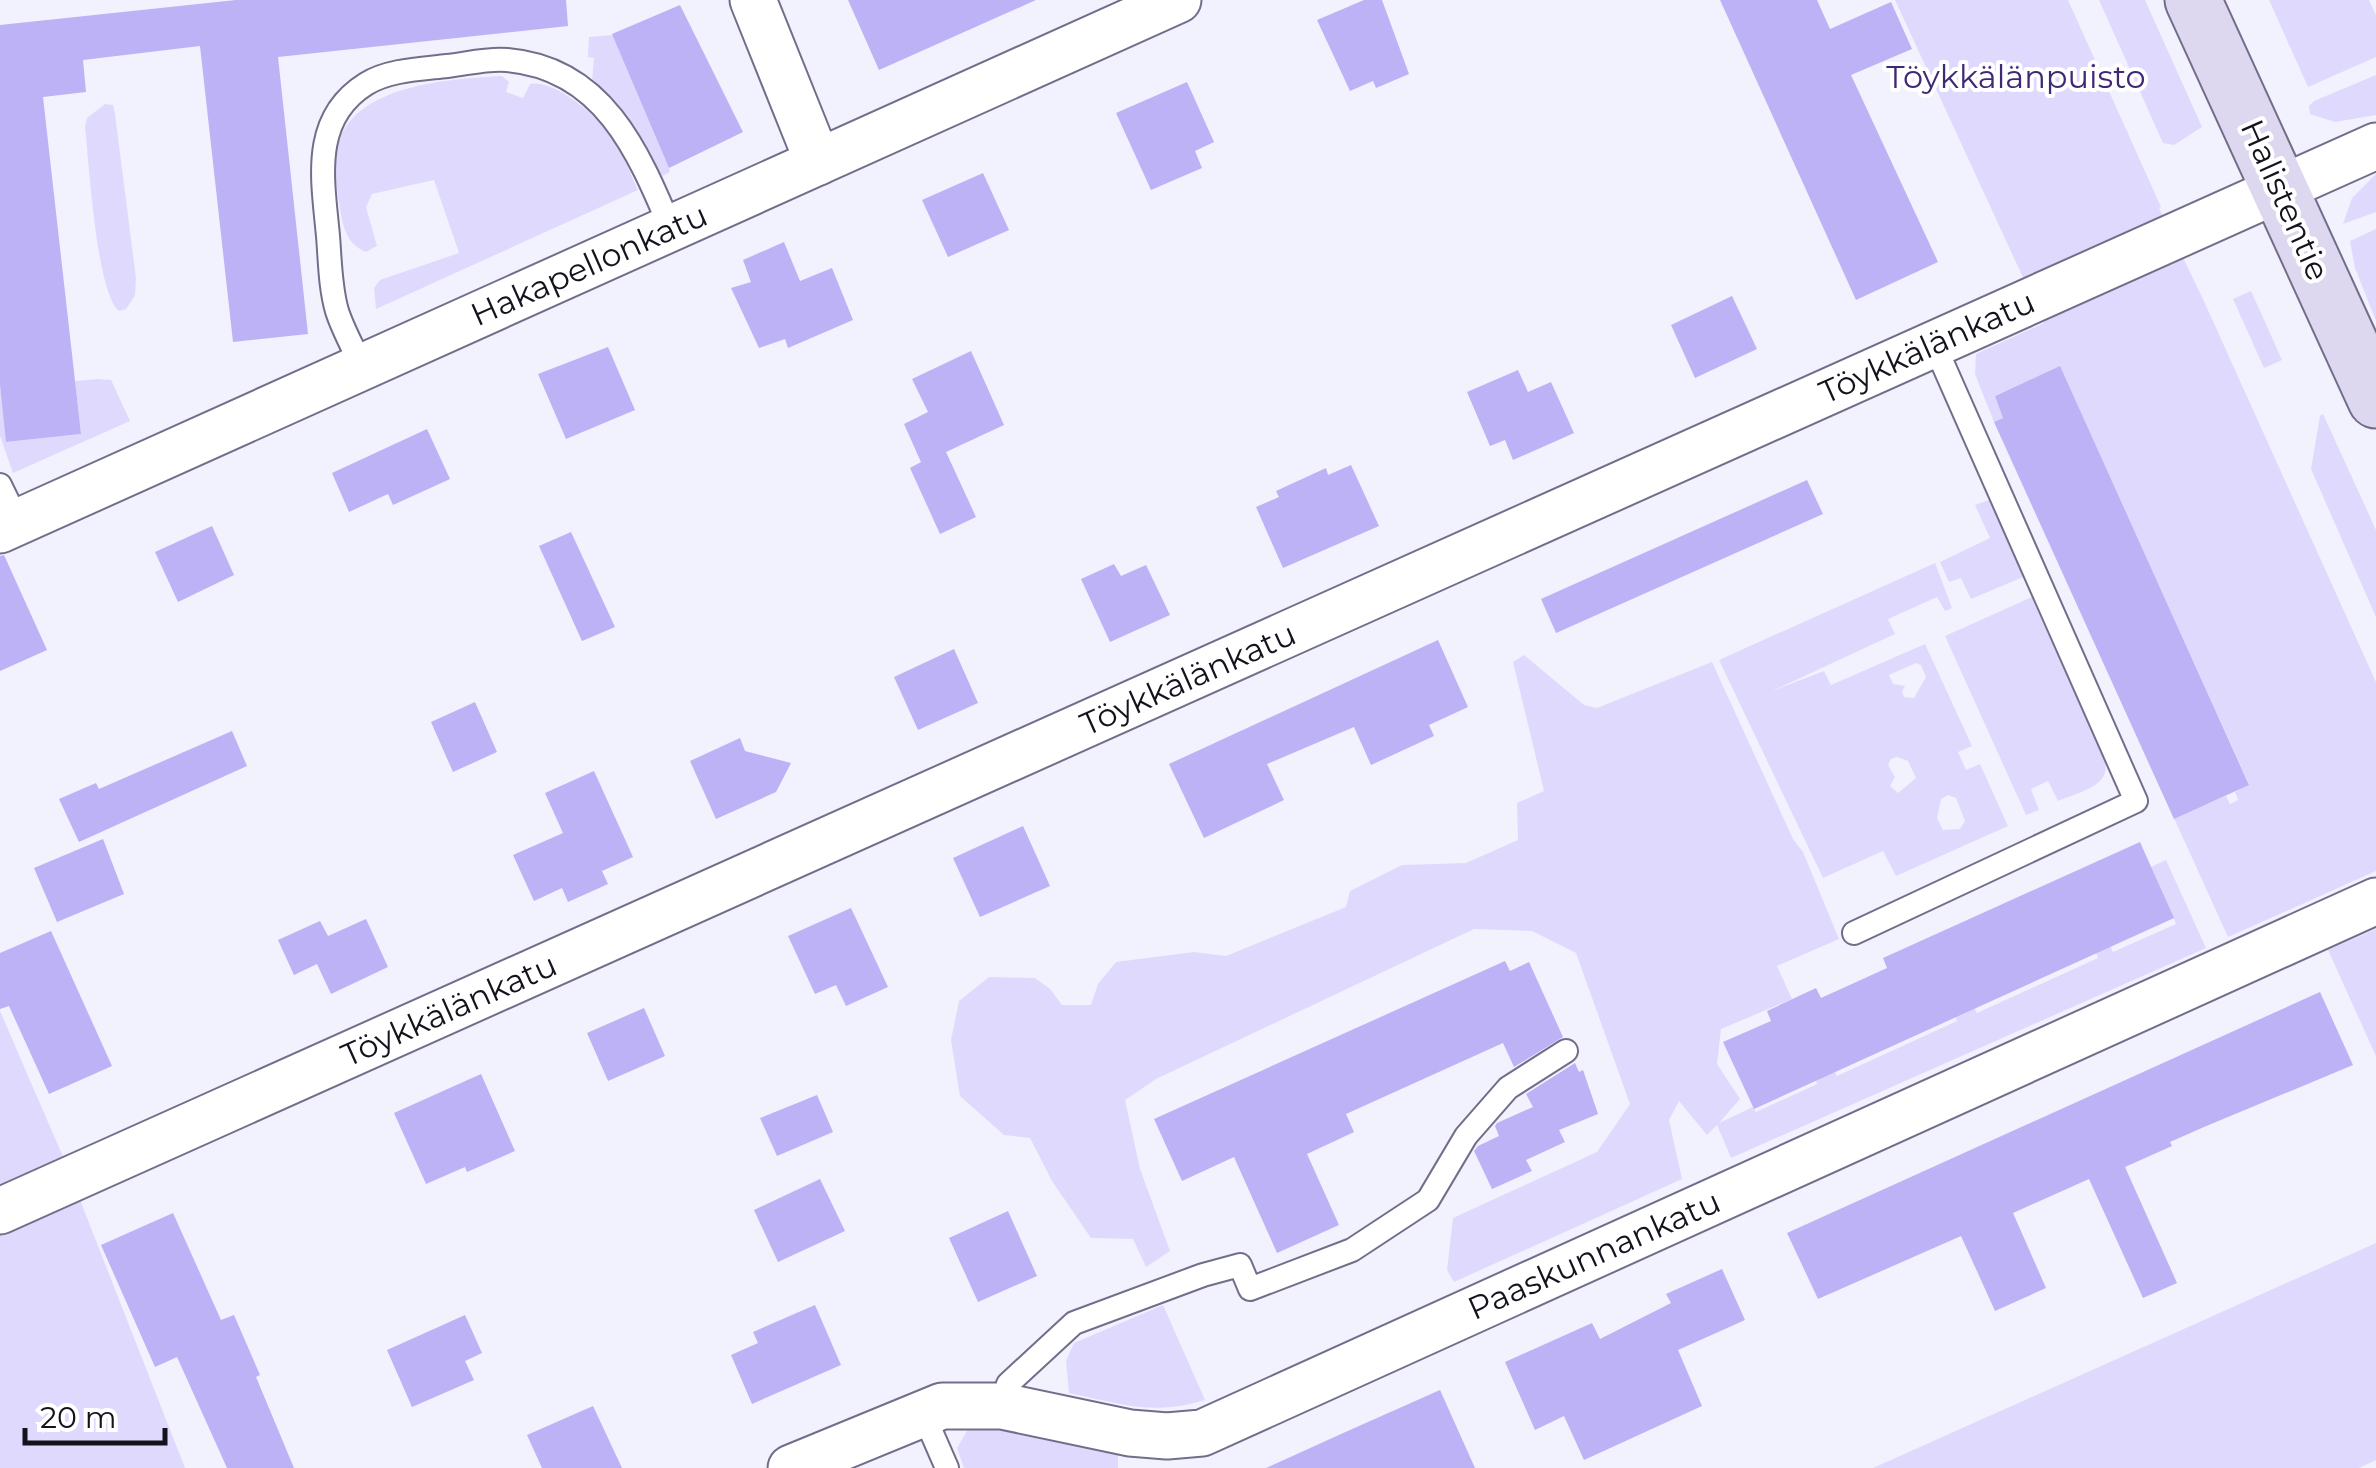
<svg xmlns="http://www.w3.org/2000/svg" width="2376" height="1468" font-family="Montserrat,sans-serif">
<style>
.green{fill:#dfdafd;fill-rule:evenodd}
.building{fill:#bdb2f5}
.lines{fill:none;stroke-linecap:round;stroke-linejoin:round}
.lane-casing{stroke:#726e8a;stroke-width:26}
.street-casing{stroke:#726e8a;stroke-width:49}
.secondary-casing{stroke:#726e8a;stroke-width:59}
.lane{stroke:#fff;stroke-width:22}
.street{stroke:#fff;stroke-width:45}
.secondary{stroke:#ddd8f0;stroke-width:55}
.labels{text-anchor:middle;stroke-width:8;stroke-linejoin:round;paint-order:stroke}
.park-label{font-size:32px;fill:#3f2876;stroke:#fff}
.street-label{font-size:32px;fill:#14121d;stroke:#fff}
</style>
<rect width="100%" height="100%" fill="#f2f1fe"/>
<!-- green -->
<g class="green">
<path d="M1895,0H2068L2161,207L2159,208L2202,297L2376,682V871L2228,937L2174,818L2226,796L2230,804L2238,800L2235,792L2249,784L2060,367L1996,395L2005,417L1994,422L1975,374L1976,354L2044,323Z"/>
<path d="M2099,0H2145L2202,127L2174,145L2163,143Z"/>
<path d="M2269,0H2369L2376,15V57L2308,87Z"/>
<path d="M613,35L669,168L670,172L662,176L629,121L592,81L594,58L588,57L589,37Z"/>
<path d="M2376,75V115L2335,122L2310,114L2309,106L2314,101Z"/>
<path d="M502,76L509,82L506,92L523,98L530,84C558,79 605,123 618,146C626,160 631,176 638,190L376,309L374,288L380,280L459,253L434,180L372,194L366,207L377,246L366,252C344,243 342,222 339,201C336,185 333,164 337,148C351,84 451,79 502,76Z"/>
<path d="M105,104L113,105L115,114L136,278L135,295L126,309L119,311C96,292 89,161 85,127L87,118Z"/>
<path d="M2376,174V212L2343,224L2352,198Z"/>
<path d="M2376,229V321L2355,268L2350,241Z"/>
<path d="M2251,291L2282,360L2264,368L2233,299Z"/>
<path d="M98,379L111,380L130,421L13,473L0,436V385L7,442L81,434L75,381Z"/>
<path d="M2323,414L2376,530V617L2311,469L2320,416Z"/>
<path d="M1989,500L2023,577L1971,599L1961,578L1949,582L1940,562L1990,538L1975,505Z"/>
<path d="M1935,563L1952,608L1945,611L1937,597L1888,619L1895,634L1772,691L1824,671L1831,685L1925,644L1972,746L1958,752L1966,770L1980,764L2008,826L1896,876L1883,851L1823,878L1719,660ZM1916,663L1921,665L1926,677L1914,698L1904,697L1902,692L1905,686L1893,684L1889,675ZM1897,757L1908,761L1916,778L1898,793L1890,786L1895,777L1888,765L1891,759ZM1948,795L1956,798L1965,821L1960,829L1943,830L1937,818L1941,799Z"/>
<path d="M2032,597L2105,761C2111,787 2078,792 2058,801L2048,781L2031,789L2039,810L2026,815L1945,636Z"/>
<path d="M1524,655L1584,705L1597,708L1712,662L1793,839L1803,852L1839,939L1777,966L1792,999L1721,1029L1717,1064L1740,1099L1719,1123L1753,1107L1756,1112L1817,1084L1814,1074L1832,1066L1837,1076L1957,1021L1954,1012L1972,1003L1977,1013L2098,958L2095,950L2109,944L2113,952L2176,924L2151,867L2166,860L2206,948L1731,1158L1717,1125L1707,1135L1679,1101L1669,1120L1682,1179L1454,1282L1447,1270L1453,1218L1597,1152L1630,1104L1576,953L1532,931L1474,929L1156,1079L1125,1100L1140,1169L1170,1251L1146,1267L1133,1239L1091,1238L1052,1181L1030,1138L1004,1135L960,1096L951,1040L959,1001L989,977L1035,978L1050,989L1062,1005H1091L1098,984L1116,962L1194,952L1226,956L1346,907L1350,891L1402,865L1466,863L1518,840L1517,803L1544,791L1513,662Z"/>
<path d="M2376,929V1056L2328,950Z"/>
<path d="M0,1011L64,1159L185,1468H0Z"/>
<path d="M2376,1243V1460L2359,1468H1873Z"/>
<path d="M1163,1305L1205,1400C1153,1416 1121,1404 1069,1393L1066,1361L1074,1343Z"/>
<path d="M971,1424L1118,1455V1468H964L957,1448Z"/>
</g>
<!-- building -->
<g class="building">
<path d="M236,0H566L568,26L278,57L308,334L233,342L200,46L83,60L86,92L43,97L81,434L6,442L0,385V25Z"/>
<path d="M848,0H1036L879,70Z"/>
<path d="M1364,0H1382L1409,74L1376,88L1373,81L1350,91L1317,20Z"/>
<path d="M1720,0H1817L1830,29L1891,2L1912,49L1851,75L1938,262L1856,300Z"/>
<path d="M680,5L743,132L669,168L612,34Z"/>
<path d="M1187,82L1214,142L1195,151L1202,168L1151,190L1116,113Z"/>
<path d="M983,173L1009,230L948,257L922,200Z"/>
<path d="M784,242L800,281L832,268L853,320L788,348L785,339L759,348L731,288L751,282L743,260Z"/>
<path d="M1732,296L1757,349L1695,378L1671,325Z"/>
<path d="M608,347L635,410L566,439L538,374Z"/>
<path d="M971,351L1004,425L946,452L976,517L940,534L910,468L921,462L904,424L928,412L912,379Z"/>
<path d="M2060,366L2249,785L2174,819L1994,422L2003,418L1995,396Z"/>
<path d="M1518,370L1528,392L1551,382L1574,433L1513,460L1505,440L1490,446L1467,392Z"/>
<path d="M427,429L450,479L393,505L388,494L349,512L332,473Z"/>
<path d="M1351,465L1379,526L1283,568L1256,507L1279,497L1276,491L1326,468L1328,475Z"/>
<path d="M1807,480L1823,514L1556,633L1541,599Z"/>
<path d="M212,526L234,575L178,602L155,552Z"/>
<path d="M571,532L615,627L582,641L539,546Z"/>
<path d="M4,555L47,650L0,671V556Z"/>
<path d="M1114,564L1121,576L1146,565L1170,615L1110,642L1081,579Z"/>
<path d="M1438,640L1468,707L1429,725L1434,736L1371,765L1354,727L1267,764L1284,800L1204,838L1169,764Z"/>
<path d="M954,649L978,703L918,730L894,677Z"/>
<path d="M475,702L497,752L453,772L431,722Z"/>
<path d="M232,731L247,766L79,842L59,799L96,783L99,789Z"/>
<path d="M740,738L745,751L791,763L776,792L716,819L690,761Z"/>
<path d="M594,771L633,857L602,871L608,884L568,902L562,888L534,901L513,855L563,833L545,793Z"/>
<path d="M1023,826L1050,886L980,917L953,858Z"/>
<path d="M103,839L124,894L57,922L34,868Z"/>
<path d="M2140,842L2174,918L1754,1109L1723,1042L1771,1021L1767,1011L1816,988L1821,998L1887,968L1883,958Z"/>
<path d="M851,908L888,987L846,1006L836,985L815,994L788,936Z"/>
<path d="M366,919L388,967L331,994L317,964L294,975L278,940L320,921L328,936Z"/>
<path d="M51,931L112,1066L49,1094L9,1006L0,1009V953Z"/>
<path d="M1505,961L1510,971L1529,962L1563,1037L1514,1067L1503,1043L1346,1114L1354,1132L1307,1154L1339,1225L1277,1253L1234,1157L1182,1181L1154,1119Z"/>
<path d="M2320,992L2353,1065L2204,1127L2170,1142L2172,1146L2125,1167L2177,1283L2143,1298L2089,1179L2013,1213L2046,1288L1995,1311L1961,1236L1818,1299L1787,1233Z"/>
<path d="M644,1008L665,1056L608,1081L587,1033Z"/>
<path d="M1575,1063L1579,1072L1583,1070L1598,1114L1559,1130L1565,1142L1526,1160L1532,1171L1492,1189L1474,1151L1478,1146L1499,1136L1495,1126L1497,1123L1533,1107L1526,1094Z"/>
<path d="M481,1074L515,1151L467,1172L465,1167L426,1184L394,1113Z"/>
<path d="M817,1095L833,1132L777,1156L760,1118Z"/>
<path d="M820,1179L845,1231L778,1262L754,1210Z"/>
<path d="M1008,1211L1037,1276L978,1302L949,1238Z"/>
<path d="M173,1213L221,1320L234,1315L260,1375L256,1377L294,1468H227L177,1357L155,1367L101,1245Z"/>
<path d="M1722,1269L1745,1320L1678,1350L1702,1406L1584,1460L1564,1416L1535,1430L1505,1362L1592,1323L1600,1339L1671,1303L1666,1294Z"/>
<path d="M815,1305L841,1365L752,1404L731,1355L758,1343L753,1332Z"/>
<path d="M465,1315L482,1353L465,1361L474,1380L412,1407L387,1350Z"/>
<path d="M1440,1390L1475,1468H1266L1341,1434Z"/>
<path d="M593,1406L622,1468H542L527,1435Z"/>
</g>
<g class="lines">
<!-- lane casing -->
<g class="lane-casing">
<g id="lane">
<path d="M362,367C354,349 343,330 337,311C330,287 330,260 328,236C323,181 310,119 366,84C388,70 421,69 447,66C466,64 488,58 507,60C603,68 638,151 671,229"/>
<path d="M0,485L18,522"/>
<path d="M1854,933L2136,801L1934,344"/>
<path d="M1002,1406L1008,1384L1074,1323L1203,1275L1240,1265L1250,1289L1352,1250L1428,1200L1466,1136L1508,1088L1566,1051"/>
<path d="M923,1413L947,1468"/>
</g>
</g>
<!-- street casing -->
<g class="street-casing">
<g id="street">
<path d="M753,0L818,162"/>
<path d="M0,530L1178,0"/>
<path d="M0,1211L2376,146"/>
<path d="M791,1468L942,1406H1002L1130,1433L1167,1436L1202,1433L2376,901"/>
</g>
</g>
<!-- secondary casing -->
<g class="secondary-casing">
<path id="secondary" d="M2193,0L2376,400"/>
</g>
<!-- lane -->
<use href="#lane" class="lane"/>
<!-- street -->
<use href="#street" class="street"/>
<!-- secondary -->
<use href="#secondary" class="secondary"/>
</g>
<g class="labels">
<!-- park labels -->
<g class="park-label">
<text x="2016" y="88">Töykkälänpuisto</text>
</g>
<!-- street labels -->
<g class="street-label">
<text transform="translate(2285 200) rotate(66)" y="11">Halistentie</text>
<text transform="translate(589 265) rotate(-24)" y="11">Hakapellonkatu</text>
<text transform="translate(1927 347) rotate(-24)" y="11">Töykkälänkatu</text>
<text transform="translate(1188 679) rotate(-24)" y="11">Töykkälänkatu</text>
<text transform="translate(449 1010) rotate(-24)" y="11">Töykkälänkatu</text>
<text transform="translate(1594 1255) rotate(-24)" y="11">Paaskunnankatu</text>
</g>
</g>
<!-- scale -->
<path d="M25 1428v15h140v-15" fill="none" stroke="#14121d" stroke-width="5"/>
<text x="40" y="1428" font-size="30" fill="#14121d" stroke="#ffffff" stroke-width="8" paint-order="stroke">20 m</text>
</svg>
